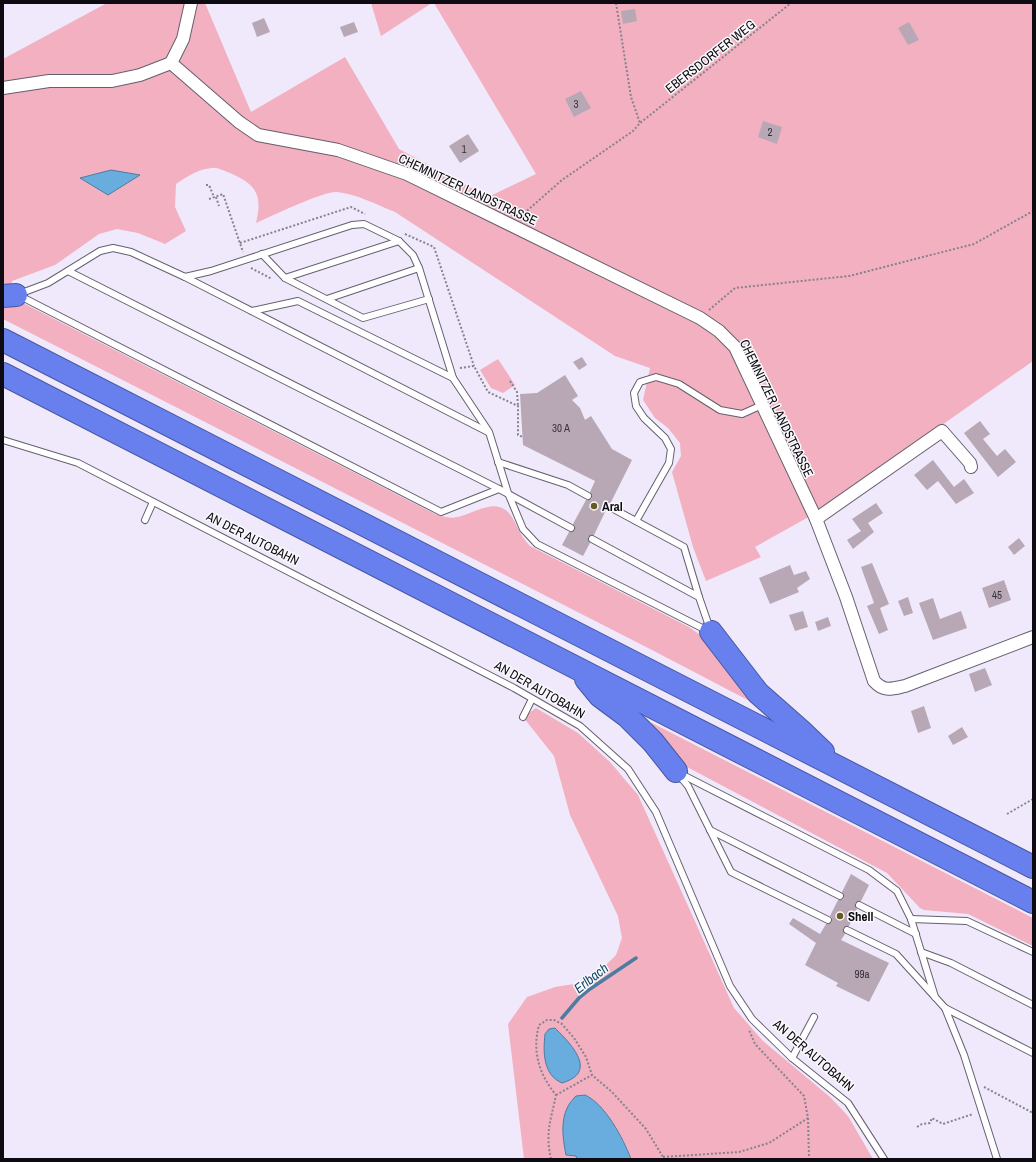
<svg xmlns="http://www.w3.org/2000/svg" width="1036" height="1162" font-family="'Archivo Narrow',sans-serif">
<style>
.green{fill:#f2b0c0}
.water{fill:#68adde;stroke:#4d7ca0}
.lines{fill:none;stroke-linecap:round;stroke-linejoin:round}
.stream{stroke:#4d7ca0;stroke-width:3.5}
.building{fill:#b8a8b5}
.lane-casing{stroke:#655f6e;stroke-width:8}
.street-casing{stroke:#655f6e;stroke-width:14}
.highway-casing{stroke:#4857a1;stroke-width:24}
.path{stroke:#86828e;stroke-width:2;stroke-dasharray:2 2;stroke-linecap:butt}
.lane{stroke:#fff;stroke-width:6}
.street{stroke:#fff;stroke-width:12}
.highway{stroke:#6780ee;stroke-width:22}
.poi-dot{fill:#665925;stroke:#faf9fc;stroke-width:1.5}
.labels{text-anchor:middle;stroke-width:3;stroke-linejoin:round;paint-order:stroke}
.number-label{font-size:11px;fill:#38323a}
.street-label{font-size:13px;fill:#0d0b11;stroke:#faf9fc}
.poi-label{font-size:13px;font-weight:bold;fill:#0d0b11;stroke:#faf9fc;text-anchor:start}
.water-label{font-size:14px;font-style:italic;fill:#164b6c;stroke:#faf9fc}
</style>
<rect width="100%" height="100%" fill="#efe9fb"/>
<!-- green -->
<g class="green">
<path d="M107,3H205L251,112L345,57L399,149L488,197L536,174L434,3H1033V361L821,510L755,547L761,557L706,581L693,547L672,472L681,456L680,443L668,428L655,418L643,400L650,368L615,356L395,212C377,205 357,194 337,192C323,191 272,216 256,223C263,195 256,184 230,173C224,171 217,167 212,168C198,169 188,176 176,184L175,207L186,231L165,244L138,233L117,229L99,234L55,265L12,281L10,292H3V59Z"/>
<path d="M371,3H432L381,36Z"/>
<path d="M3,300H14L25,304L435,514C443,516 449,519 457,517C470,515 491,500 504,509C515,515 518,535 530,546L689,627L707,640L769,711L652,650L3,319Z"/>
<path d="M498,359L515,385L503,393L491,388L480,370Z"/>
<path d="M536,708L578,733L610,762L638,795L734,1008L763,1041L830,1097L848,1116L873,1159H631L606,1114L580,1095L571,1100L577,1159H524L508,1024L527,997L555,987L574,984L594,977L616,955L622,938L618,916L570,815L554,756L523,717Z"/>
<path d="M652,723L1033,918V946L968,914L924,910L920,908L887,873L689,768L678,760L649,724Z"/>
</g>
<!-- water -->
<g class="water">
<path d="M111,170L140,175L108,195L80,178Z"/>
<path d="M555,1028C571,1044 599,1072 562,1083C543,1075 543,1052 545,1034L549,1029Z"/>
<path d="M585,1095C605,1104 623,1138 631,1159H577L576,1156L566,1155C562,1134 559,1112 576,1096Z"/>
</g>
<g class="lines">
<!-- stream -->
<path class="stream" d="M562,1018L579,998L590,989L636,958"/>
</g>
<!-- building -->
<g class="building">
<path d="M635,9L637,21L623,24L621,11Z"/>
<path d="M264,18L270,32L257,37L252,23Z"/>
<path d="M354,22L358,32L344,37L340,27Z"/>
<path d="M909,22L919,40L908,45L898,28Z"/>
<path d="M581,91L591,108L574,117L565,99Z"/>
<path d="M763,121L782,127L777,144L758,137Z"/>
<path d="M468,134L479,151L460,163L449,146Z"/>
<path d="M582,357L587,365L579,370L573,362Z"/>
<path d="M565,375L578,396L572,400L580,408L585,420L591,416L612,449L632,460L611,502H607L604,504L606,510L594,535L588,537L590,543L583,556L562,545L569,532L575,530L573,524L586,500H590L592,498L590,492L595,481L523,445L520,394L537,393Z"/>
<path d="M980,421L990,434L983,439L997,456L1005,449L1016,462L998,477L964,433Z"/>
<path d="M933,460L954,487L964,479L974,493L956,504L938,481L927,490L914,475Z"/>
<path d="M876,503L883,513L868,523L874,532L853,549L847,540L861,531L852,519Z"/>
<path d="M1019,538L1025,546L1014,555L1008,547Z"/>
<path d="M872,563L889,604L880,608L888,630L879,634L867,606L874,603L861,567Z"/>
<path d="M790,565L794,575L806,571L810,579L797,588L799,592L770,604L759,578Z"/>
<path d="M1004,580L1011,600L989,608L982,588Z"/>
<path d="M908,597L913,613L904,616L898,601Z"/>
<path d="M933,598L940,619L961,611L967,628L933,640L919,603Z"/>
<path d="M803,611L808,627L795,631L789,615Z"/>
<path d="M828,617L831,626L818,631L815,622Z"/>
<path d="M985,668L992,685L975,692L969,674Z"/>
<path d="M924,706L931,728L918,733L911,711Z"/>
<path d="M962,727L968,737L953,745L948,736Z"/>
<path d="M851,874L869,885L861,901L855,903V906L857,909L849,926L843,928L845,934L841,940L889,963L869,1002L836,986L838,983L805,965L816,943L789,924L793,918L820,934L826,924L832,922V918L830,916L838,900H842L844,898L842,892Z"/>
</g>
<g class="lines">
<!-- lane casing -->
<g class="lane-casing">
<g id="lane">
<path d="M262,254L285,278L363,318L429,299"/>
<path d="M68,271L499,489L571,528"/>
<path d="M185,277L488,432"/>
<path d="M285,278L399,241"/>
<path d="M19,294L48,283L100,251L113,248L131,252L185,277L211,271L352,225L364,224L399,241L413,255L419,268L453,378L489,432L508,493L523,529L537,544L708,631"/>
<path d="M20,296L441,512L499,489"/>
<path d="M327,299L419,268"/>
<path d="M252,311L298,301L453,378"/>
<path d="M3,440L78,463L514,688L580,726L628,769L656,812L730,986L752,1019L792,1058L848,1103L884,1159"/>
<path d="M498,462L568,485L588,496"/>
<path d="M608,506L684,547L699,597"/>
<path d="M145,520L153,502"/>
<path d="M636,521L669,463L671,449L665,438L644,418L636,406L634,393L640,382L656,377L679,384L720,410L742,414L762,405"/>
<path d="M592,539L699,597L710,629"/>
<path d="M523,717L532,699"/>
<path d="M679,773L869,870L897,891L911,919L935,997"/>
<path d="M678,774L688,786L731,872L828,920"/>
<path d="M710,830L840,896"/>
<path d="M859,905L916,934"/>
<path d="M911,919L967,921L1033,952"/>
<path d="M847,930L896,954L945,1008L964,1055L997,1159"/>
<path d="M921,952L951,963L1033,1005"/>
<path d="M945,1008L1033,1053"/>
<path d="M792,1058L814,1017"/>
</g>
</g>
<!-- street casing -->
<g class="street-casing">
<g id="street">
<path d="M171,63L183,39L191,3"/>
<path d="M3,88L49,81H112L140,75L171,63L239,122L258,135L338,150L407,174L700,318L719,331L735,347L816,519L846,597L874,681C884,692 891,689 905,686L1033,637"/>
<path d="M816,519L942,431L970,463L971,467"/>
</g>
</g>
<!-- highway casing -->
<g class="highway-casing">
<g id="highway">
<path d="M3,296L16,295"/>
<path d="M3,340L1033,867"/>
<path d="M3,374L1033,902"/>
<path d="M711,632L758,693L800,730L823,752"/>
<path d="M586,679L600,696L627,716L653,742L676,771"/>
</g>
</g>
<!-- path -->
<g class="path">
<path d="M616,3L631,97L640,123"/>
<path d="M206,185H209L214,197"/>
<path d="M216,197L219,206"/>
<path d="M209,199L223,194L243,252"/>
<path d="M521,216L562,180L633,131L640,123L791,3"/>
<path d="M405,234L434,247L474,366"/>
<path d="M240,243L351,207L365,214"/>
<path d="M251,268L272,279"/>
<path d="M709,310L735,288L849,276L974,244L1033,211"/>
<path d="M460,368L474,366L488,392L518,406V435L523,437"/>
<path d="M510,381L517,392L518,406"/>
<path d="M1007,814L1033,799"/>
<path d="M984,1087L1033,1113"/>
<path d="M556,1095L592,1075"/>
<path d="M808,1118L809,1159"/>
<path d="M917,1127L922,1124L930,1123L932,1118L943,1124L973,1114"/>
<path d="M663,1157L739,1152L769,1143L808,1118L804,1096L755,1044L749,1030"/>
<path d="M551,1159C545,1132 551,1120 556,1095C539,1074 532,1052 539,1025L547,1020H554L562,1024L574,1038L586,1057L592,1075L612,1092L646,1129L663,1157"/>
</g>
<!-- lane -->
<use href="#lane" class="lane"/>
<!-- street -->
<use href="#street" class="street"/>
<!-- highway -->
<use href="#highway" class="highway"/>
</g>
<!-- markers -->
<g class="poi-dot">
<circle cx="594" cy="506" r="4"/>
<circle cx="840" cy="916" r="4"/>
</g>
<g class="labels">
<!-- number labels -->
<g class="number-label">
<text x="576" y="108">3</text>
<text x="770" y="136">2</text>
<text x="464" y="153">1</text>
<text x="561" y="432">30 A</text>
<text x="997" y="599">45</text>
<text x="862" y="978">99a</text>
</g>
<!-- street labels -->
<g class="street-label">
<text transform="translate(710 56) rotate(-38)" y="5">EBERSDORFER WEG</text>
<text transform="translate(468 189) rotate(25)" y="5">CHEMNITZER LANDSTRASSE</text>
<text transform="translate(777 408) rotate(64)" y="5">CHEMNITZER LANDSTRASSE</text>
<text transform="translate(253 538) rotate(27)" y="5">AN DER AUTOBAHN</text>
<text transform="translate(540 689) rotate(30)" y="5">AN DER AUTOBAHN</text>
<text transform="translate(814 1055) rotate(41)" y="5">AN DER AUTOBAHN</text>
</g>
<!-- poi labels -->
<g class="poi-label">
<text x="602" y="511">Aral</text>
<text x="848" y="921">Shell</text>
</g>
<!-- water labels -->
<g class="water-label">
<text transform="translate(591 978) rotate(-38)" y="5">Erlbach</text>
</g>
</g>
<!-- border -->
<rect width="1036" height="1162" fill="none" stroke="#0d0b11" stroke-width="8"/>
</svg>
